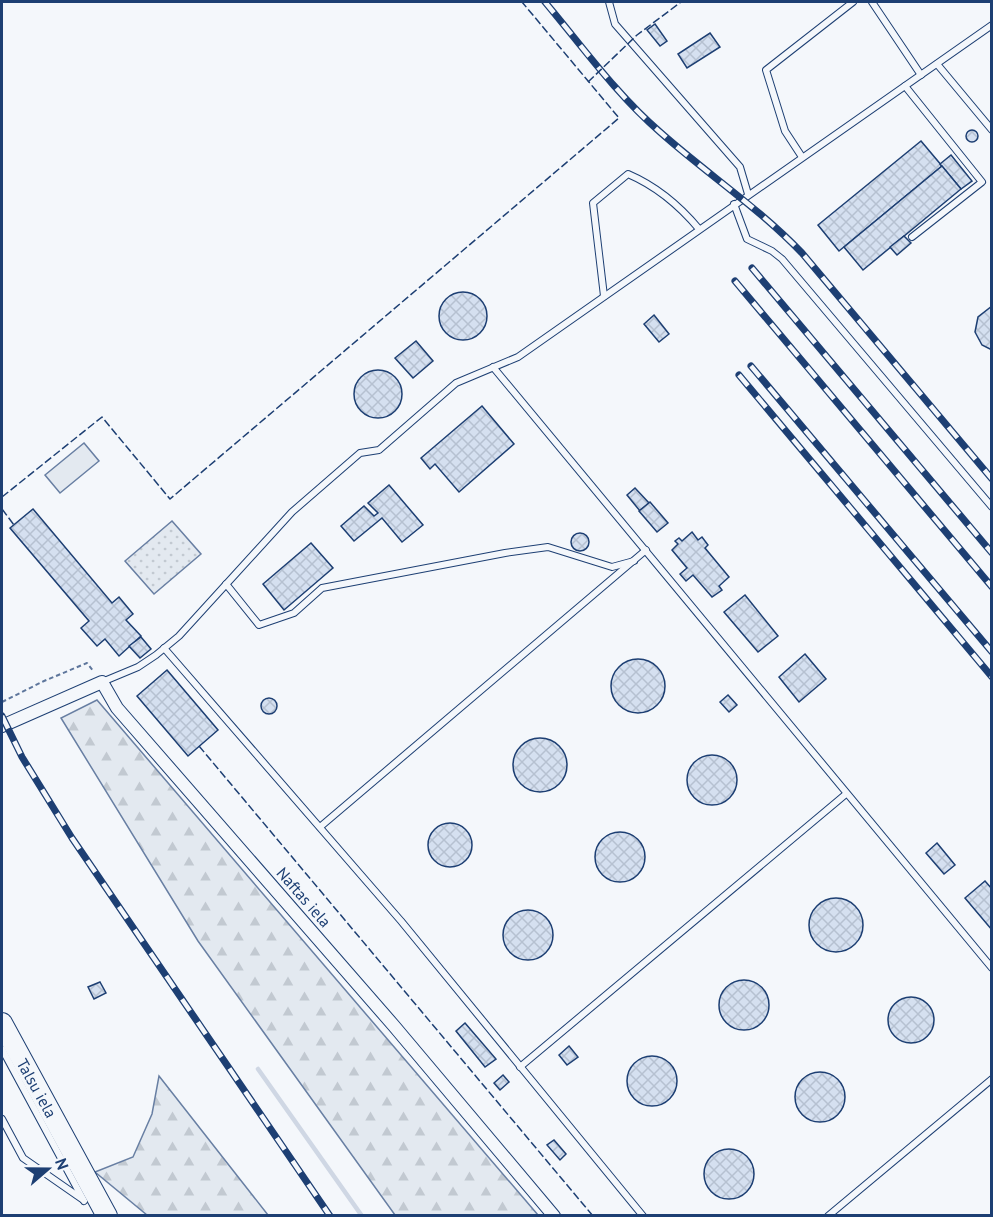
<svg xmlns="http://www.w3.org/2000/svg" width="993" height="1217" font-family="'PT Sans',sans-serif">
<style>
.grass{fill:#e3e9f0;stroke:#687fa3;stroke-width:1.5}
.forest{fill:url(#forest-firs);stroke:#687fa3;stroke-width:1.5}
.garden{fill:url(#garden-dots);stroke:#687fa3;stroke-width:1.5}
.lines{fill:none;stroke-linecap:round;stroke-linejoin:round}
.stream{stroke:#cfd7e4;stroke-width:4.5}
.building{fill:url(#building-cross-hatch);stroke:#1d3f73;stroke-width:1.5}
.lane-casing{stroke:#1d3f73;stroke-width:8}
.street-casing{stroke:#1d3f73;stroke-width:14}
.primary-casing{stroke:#1d3f73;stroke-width:22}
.path{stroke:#5e769c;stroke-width:2;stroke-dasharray:4.5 3;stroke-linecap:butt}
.lane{stroke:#f4f7fb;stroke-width:6}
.street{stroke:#f4f7fb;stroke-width:12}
.primary{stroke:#f4f7fb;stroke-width:20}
.rail-casing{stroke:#1d3f73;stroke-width:7}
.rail{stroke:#f4f7fb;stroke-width:4.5;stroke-dasharray:14;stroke-linecap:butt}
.fence{stroke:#1d3f73;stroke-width:1.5;stroke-dasharray:8 3;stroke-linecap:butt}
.labels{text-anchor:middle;stroke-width:4.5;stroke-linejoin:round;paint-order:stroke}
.street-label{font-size:16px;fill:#1d3f73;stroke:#f4f7fb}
</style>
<defs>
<pattern id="forest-firs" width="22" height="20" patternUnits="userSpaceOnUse" patternTransform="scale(1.5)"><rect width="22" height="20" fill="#e3e9f0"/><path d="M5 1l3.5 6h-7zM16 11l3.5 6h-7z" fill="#c2c9d1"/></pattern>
<pattern id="garden-dots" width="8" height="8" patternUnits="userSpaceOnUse" patternTransform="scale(1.5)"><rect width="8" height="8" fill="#e3e9f0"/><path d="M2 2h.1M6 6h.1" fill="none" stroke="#c2c9d1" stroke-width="1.8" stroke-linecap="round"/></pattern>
<pattern id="building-cross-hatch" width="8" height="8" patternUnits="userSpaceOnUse" patternTransform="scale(1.5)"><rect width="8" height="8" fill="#d5e0f0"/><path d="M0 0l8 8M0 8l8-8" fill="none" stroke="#b6c1d1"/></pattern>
</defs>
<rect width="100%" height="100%" fill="#f4f7fb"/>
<!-- grass -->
<path class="grass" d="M84,443L99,461L60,493L45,475Z"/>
<!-- forest -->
<g class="forest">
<path d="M97,700L538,1215H395L198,941L61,718Z"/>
<path d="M159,1076L268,1215H147L95,1172L133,1157L152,1114Z"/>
</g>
<!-- garden -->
<path class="garden" d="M172,521L201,554L154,594L125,561Z"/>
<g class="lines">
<!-- stream -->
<path class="stream" d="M258,1069L362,1216"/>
</g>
<!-- building -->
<g class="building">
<path d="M655,24L667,41L660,46L647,30Z"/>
<path d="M710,33L720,47L687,68L678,54Z"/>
<circle cx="972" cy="136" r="6"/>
<path d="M921,141L942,166L839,251L818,225Z"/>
<path d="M951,155L972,181L961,189L940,164Z"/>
<path d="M942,166L961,189L863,270L844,247Z"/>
<path d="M904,236L911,243L897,255L890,247Z"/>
<circle cx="463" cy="316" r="24"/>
<path d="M992,306V350L982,345L975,332L978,317Z"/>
<path d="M654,315L669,334L659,342L644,324Z"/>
<path d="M416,341L433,361L413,378L395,358Z"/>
<circle cx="378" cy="394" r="24"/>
<path d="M482,406L514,444L459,492L435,464L430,469L421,458Z"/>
<path d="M389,485L423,525L402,542L382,518L354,541L341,526L364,506L374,516L378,513L368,503Z"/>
<path d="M635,488L649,503L640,511L627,495Z"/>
<path d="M650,502L668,523L657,532L639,511Z"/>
<path d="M33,509L112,603L119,597L133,614L126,620L141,636L119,656L105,639L97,646L81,628L89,621L10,528Z"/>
<path d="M692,532L698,540L702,537L708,545L705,548L729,577L719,586L722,590L712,597L693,575L686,581L680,574L687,568L672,550L678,544L675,541L679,538L682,541Z"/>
<circle cx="580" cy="542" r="9"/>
<path d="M311,543L333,568L284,610L263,584Z"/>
<path d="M745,595L778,636L758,652L724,612Z"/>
<path d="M141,637L151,649L140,658L129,646Z"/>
<path d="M805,654L826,679L799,702L779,677Z"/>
<circle cx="638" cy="686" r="27"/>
<path d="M167,670L218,730L188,756L137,696Z"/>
<path d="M728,695L737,705L729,712L720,702Z"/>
<circle cx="269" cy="706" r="8"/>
<circle cx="540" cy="765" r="27"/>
<circle cx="712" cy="780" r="25"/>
<circle cx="450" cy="845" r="22"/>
<circle cx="620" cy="857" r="25"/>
<path d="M937,843L955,865L944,874L926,853Z"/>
<path d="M985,881L992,889V930L965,898Z"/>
<circle cx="836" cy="925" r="27"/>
<circle cx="528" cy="935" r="25"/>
<circle cx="744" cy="1005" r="25"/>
<path d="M100,982L106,993L94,999L88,987Z"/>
<circle cx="911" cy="1020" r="23"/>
<path d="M465,1023L496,1059L485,1067L456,1031Z"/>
<path d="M569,1046L578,1057L567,1065L559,1055Z"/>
<circle cx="652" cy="1081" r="25"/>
<circle cx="820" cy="1097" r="25"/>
<path d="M503,1075L509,1082L500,1090L494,1083Z"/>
<path d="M554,1140L566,1154L560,1160L547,1145Z"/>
<circle cx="729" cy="1174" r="25"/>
</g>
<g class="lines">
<!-- lane casing -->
<g class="lane-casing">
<g id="lane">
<path d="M609,2L615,24L740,167L748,194"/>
<path d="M872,2L921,75"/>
<path d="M937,64L992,130"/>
<path d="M905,86L982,182L912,237"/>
<path d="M802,157L785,131L766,70L853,2"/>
<path d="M734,204L747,239L772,251L782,259L992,507"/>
<path d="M604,296L593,203L628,174C656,186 679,205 699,229"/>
<path d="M493,367L992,968"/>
<path d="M226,584L259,625L294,613L322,588L505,553L548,547L612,567L634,561"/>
<path d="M164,648L401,921L643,1216"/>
<path d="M102,682L138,667L156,655L179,636L292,512L360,453L379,450L456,383L518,357L992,25"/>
<path d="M320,827L646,550"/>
<path d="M2,1049L84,1201"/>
<path d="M520,1067L846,794"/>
<path d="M2,1119L23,1158L82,1199"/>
<path d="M828,1216L992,1079"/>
</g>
</g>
<!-- street casing -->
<g class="street-casing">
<path id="street" d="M2,726L102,682L117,708L394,1026L554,1216"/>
</g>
<!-- primary casing -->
<g class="primary-casing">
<path id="primary" d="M2,1023L107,1216"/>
</g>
<!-- path -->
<path class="path" d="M2,702L44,681L87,663L94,672"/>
<!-- lane -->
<use href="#lane" class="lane"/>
<!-- street -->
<use href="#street" class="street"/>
<!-- primary -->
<use href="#primary" class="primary"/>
<!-- rail casing -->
<g class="rail-casing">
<g id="rail">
<path d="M545,2C582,46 616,94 660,132C706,173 759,208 802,253L992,479"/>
<path d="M752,268L992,553"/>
<path d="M735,281L992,587"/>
<path d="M751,366L992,652"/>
<path d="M739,375L992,677"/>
<path d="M2,716L22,757L72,838L330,1216"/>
</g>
</g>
<!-- rail -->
<use href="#rail" class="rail"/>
<!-- fence -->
<g class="fence">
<path d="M588,82L637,35L681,2"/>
<path d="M2,497L102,417L170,499L619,118L522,2"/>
<path d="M2,509L14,525"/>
<path d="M199,746L593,1216"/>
</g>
</g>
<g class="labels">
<!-- street labels -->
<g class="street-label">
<text transform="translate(304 897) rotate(49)" y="6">Naftas iela</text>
<text transform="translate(37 1088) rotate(61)" y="6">Talsu iela</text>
</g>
</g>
<!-- border -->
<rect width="993" height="1217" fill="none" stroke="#1d3f73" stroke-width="6"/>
<!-- north arrow -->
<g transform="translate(48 1169) rotate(70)" stroke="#f4f7fb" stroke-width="4.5" paint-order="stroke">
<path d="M0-4.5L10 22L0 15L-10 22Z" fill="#1d3f73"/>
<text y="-9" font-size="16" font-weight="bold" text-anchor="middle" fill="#1d3f73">N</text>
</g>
</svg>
